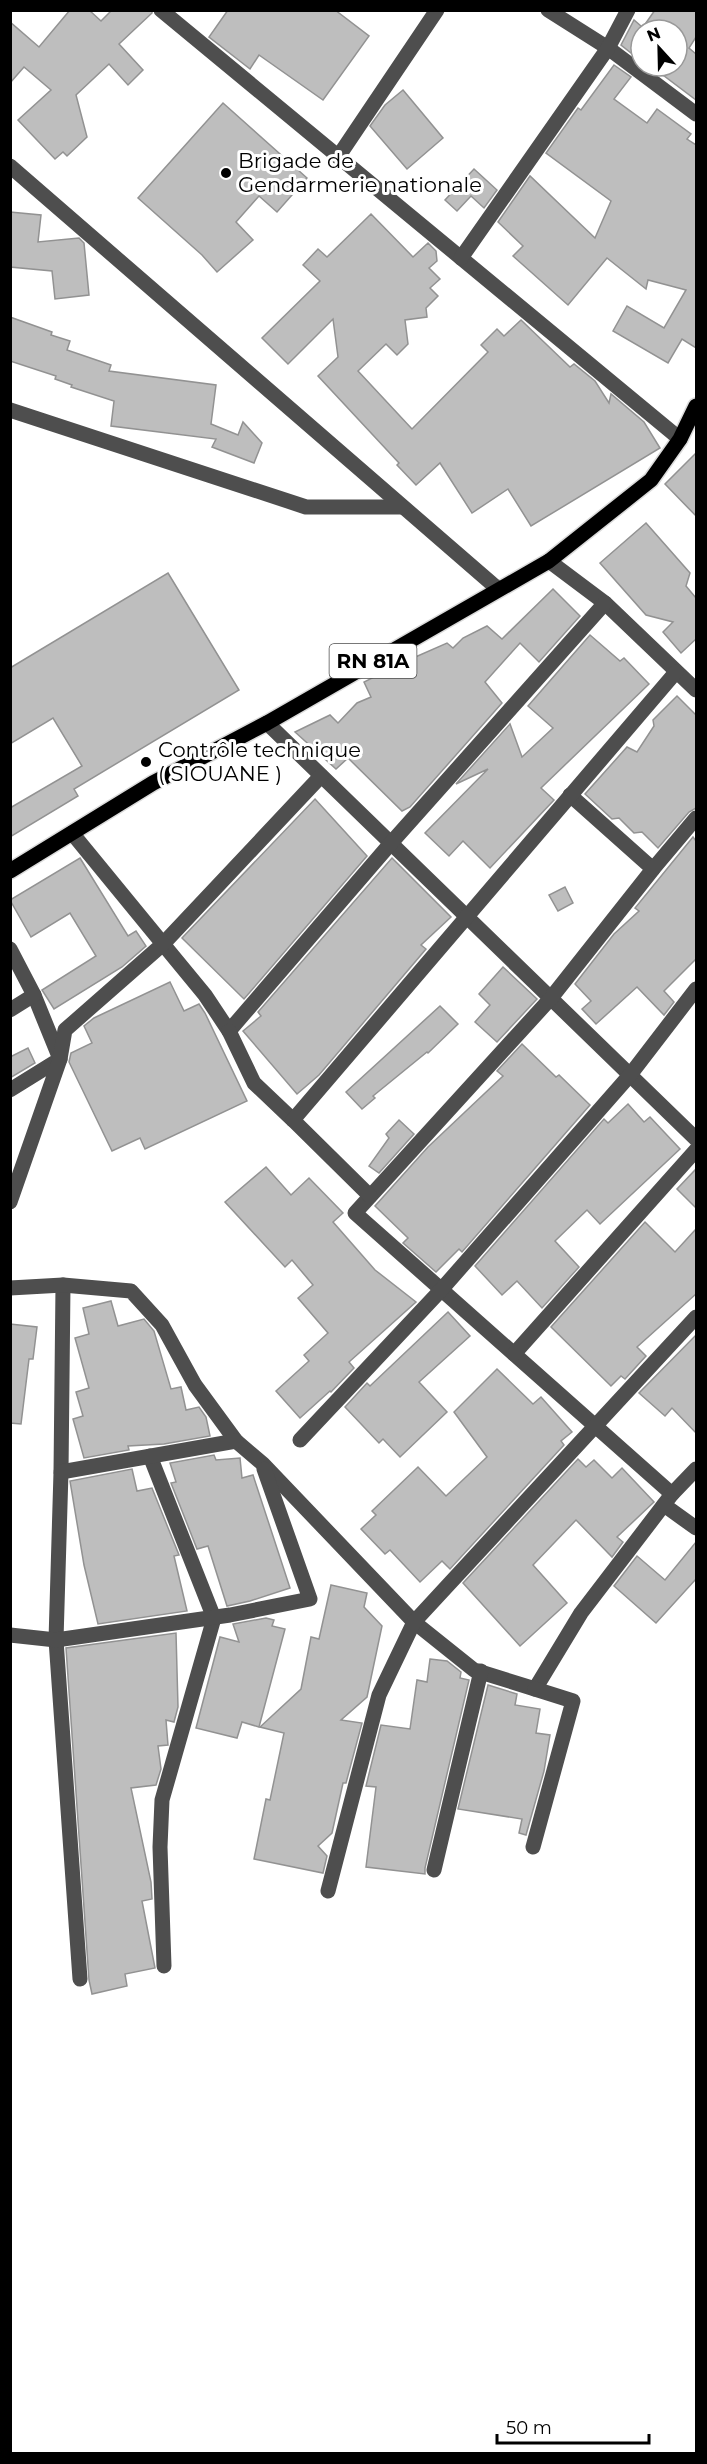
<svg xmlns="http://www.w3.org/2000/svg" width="707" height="2464" font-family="Montserrat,sans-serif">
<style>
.building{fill:#bebebe;stroke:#929292;stroke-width:1.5}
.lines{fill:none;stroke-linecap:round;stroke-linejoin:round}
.major-casing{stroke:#dbdbdb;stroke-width:18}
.minor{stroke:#4e4e4e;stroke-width:15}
.major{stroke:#000;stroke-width:15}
.poi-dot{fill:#000;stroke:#fff;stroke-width:2}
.labels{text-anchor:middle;stroke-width:6;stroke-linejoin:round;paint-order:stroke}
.shield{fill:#fff;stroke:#4c4c4c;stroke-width:1.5}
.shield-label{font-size:20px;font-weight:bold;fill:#000}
.poi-label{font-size:21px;fill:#000;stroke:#fff;text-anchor:start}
</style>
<rect width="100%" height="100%" fill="#fff"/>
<!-- building -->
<g class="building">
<path d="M70,10H89L101,21L112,10H152V13L119,44L143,70L128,85L109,64L76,95L87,137L67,156L63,152L55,159L18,120L51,90L24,67L10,83V22L39,47Z"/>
<path d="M228,10H335L369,36L323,100L259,55L250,69L209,37Z"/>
<path d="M655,10H696V37L689,48L696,54V100L651,66H677V30H641V61L621,45L634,20L641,26V30Z"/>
<path d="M614,65L631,77L614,99L647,123L657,109L691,134L687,139L696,145V348L682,339L668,363L613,331L627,306L664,328L686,290L648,280L646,289L607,258L568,305L513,256L523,246L498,222L530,176L595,238L611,201L546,153L578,108L581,110Z"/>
<path d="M403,90L443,138L407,169L370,126L385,105Z"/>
<path d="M223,103L307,178L277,212L259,196L236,222L253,240L217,272L202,255L138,198Z"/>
<path d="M474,169L497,190L484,208L471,196L457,211L445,200Z"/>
<path d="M10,212L41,215L38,242L79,238L84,243L89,295L55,299L52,271L10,267Z"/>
<path d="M371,214L413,257L428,243L436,251L437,261L429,268L440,279L430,288L438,296L426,308L427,317L405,320L408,344L397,355L386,344L358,371L412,429L488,352L481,345L497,329L504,336L521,320L570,367L574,364L595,381L609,403L611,394L644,422L660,448L531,526L508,489L472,513L440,463L416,485L397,465L399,463L318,376L338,357L333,319L288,364L262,338L320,281L303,265L318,249L327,257Z"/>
<path d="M10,317L52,332L51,335L70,341L67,350L111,365L109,371L216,385L211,424L238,435L243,422L262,443L254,463L212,447L216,439L111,426L114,401L71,387L72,385L55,379L56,376L10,361Z"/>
<path d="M696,453V516L665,484Z"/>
<path d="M646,523L690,573L686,586L696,598V639L681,653L663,632L673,622L646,615L600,563Z"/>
<path d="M168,573L239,690L74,789L78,796L10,837V808L82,766L53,718L10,744V668Z"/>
<path d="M553,589L580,616L539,662L520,643L485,682L502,703L410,807L402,811L348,758L336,769L295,732L330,715L338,723L357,703L371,697L364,682L404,662L447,643L453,648L463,638L487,626L502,639Z"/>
<path d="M590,635L620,661L624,658L649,684L541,788L554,800L490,868L463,841L449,856L425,833L488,769L456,784L510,724L522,757L553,728L528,706Z"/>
<path d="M677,696L696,715V808L689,812L658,848L642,832L634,833L619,818L612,819L585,794L627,747L637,752L654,726L653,720Z"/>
<path d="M315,799L367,856L244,999L182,938Z"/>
<path d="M693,837L696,841V959L664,991L674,1002L664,1015L637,987L596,1024L582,1009L591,1001L575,984L614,934L639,911L635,908Z"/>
<path d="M80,858L128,936L136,931L146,946L122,967L54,1009L42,990L96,956L70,913L31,937L10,900Z"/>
<path d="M392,858L451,917L421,945L426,949L319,1075L297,1094L243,1031L261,1016L258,1012Z"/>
<path d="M565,887L573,903L558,911L549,895Z"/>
<path d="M503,967L537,999L497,1042L475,1022L490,1005L479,994Z"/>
<path d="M170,982L184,1011L199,1004L205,1013L247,1101L145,1149L140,1138L112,1151L69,1062L71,1053L92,1043L84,1026L94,1018Z"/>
<path d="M440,1006L458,1024L428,1053L427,1052L373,1096L375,1098L362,1109L346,1092Z"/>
<path d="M522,1044L556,1077L559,1075L590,1105L462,1252L459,1249L436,1272L403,1243L408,1238L375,1206L428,1147L503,1076L497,1071Z"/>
<path d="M28,1048L35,1063L10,1078V1057Z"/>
<path d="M628,1104L644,1122L650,1117L680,1149L600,1224L587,1210L555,1241L579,1267L542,1308L517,1281L502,1295L475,1266L604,1119L608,1123Z"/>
<path d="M399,1120L414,1134L379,1173L369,1166L389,1138L386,1134Z"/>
<path d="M266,1167L291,1195L309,1178L343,1213L333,1222L375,1270L416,1302L349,1362L354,1368L331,1392L330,1391L300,1418L276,1391L309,1361L304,1355L328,1333L298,1298L313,1285L292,1260L285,1267L225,1202Z"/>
<path d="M696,1169V1208L677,1189Z"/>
<path d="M645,1222L675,1252L696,1229V1294L637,1347L646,1356L625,1379L621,1376L611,1386L551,1327Z"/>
<path d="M111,1301L118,1326L144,1319L154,1331L171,1389L181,1387L186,1410L199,1407L206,1417L210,1436L164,1444L128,1446L129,1450L84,1458L73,1419L83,1416L76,1392L89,1388L75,1338L89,1334L83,1308Z"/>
<path d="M448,1312L470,1336L419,1382L447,1412L400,1457L383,1439L379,1443L345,1407L367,1383L370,1386Z"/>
<path d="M10,1324L37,1327L33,1359H29L21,1424L10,1423Z"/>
<path d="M696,1335V1433L672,1408L665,1416L639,1393Z"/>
<path d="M497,1369L533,1404L541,1397L572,1432L561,1441L564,1445L450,1569L442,1561L420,1582L390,1550L385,1554L361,1529L376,1515L372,1511L418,1467L446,1496L487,1457L454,1412Z"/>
<path d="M214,1455L216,1460L240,1458L242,1478L253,1475L290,1588L250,1601L227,1606L208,1546L197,1549L171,1483L176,1482L170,1463Z"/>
<path d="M578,1459L586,1467L594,1460L612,1478L622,1468L654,1502L617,1537L623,1542L612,1557L576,1520L533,1565L567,1603L520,1646L463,1583Z"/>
<path d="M132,1469L137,1491L152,1488L179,1555L174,1556L187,1611L98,1624L84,1565L70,1481Z"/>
<path d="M696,1542V1579L656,1623L614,1586L637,1556L665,1580Z"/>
<path d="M331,1585L367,1593L364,1607L382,1626L367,1697L341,1720L362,1723L346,1783H343L332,1833L318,1846L327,1856L323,1873L254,1859L266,1799L270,1800L284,1733L260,1727L301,1689L311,1637L319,1639Z"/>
<path d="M266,1618L274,1620L272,1626L285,1629L259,1727L242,1722L237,1738L196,1728L220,1637L239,1642L233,1624Z"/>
<path d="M176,1633L178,1707L174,1722L166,1720L168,1745L158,1746L161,1769L156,1785L131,1788L151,1882L152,1899L142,1901L155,1968L125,1974L127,1986L92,1994L89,1980L66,1648Z"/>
<path d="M430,1659L447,1661L461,1672L460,1678L469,1680L425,1868V1874L366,1867L376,1787L366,1786L381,1725L410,1729L417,1680L427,1682Z"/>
<path d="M488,1685L517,1694L515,1705L540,1709L536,1733L550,1735L544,1771L526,1835L519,1833L522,1819L458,1809Z"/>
</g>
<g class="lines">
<!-- major casing -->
<g class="major-casing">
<path id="major" d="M10,871L153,783L267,723L549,561L651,480L680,439L696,406"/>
</g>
<!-- minor -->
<g class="minor">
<path d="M161,10L680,439"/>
<path d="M548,10L608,48L696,114"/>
<path d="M338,157L437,10"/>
<path d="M10,166L498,589"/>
<path d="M461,258L608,48L628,10"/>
<path d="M10,410L306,507H402"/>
<path d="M549,561L605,603L696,690"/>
<path d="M267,723L696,1139"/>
<path d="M321,776L163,944L205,995L229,1031L391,843L605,603"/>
<path d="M570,795L653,869L551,998L355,1213L672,1494"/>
<path d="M653,869L696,818"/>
<path d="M10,949L34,995L60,1059L10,1090"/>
<path d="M10,1010L34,995"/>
<path d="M229,1031L254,1083L293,1120"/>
<path d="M370,1196L293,1120L676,672"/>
<path d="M10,1202L60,1059L65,1030L163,944L72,833"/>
<path d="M63,1285L61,1472L56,1640L80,1979"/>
<path d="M10,1288L63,1285L131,1291L162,1325L195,1385L236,1441L263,1464L414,1622L474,1670L535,1689L581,1613L672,1494L696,1469"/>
<path d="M514,1354L696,1150"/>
<path d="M300,1440L441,1290L630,1075L696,989"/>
<path d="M150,1456L214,1618L162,1800L160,1847L164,1966"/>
<path d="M61,1472L236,1441"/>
<path d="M664,1505L696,1528"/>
<path d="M10,1635L56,1640L230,1615L310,1599L264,1469"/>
<path d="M533,1847L573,1701L535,1689"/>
<path d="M434,1870L481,1671"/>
<path d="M328,1891L379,1695L414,1622L696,1317"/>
</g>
<!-- major -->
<use href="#major" class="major"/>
</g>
<!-- markers -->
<g class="poi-dot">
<circle cx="226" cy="173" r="6"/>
<circle cx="146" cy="762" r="6"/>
</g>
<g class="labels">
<!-- shield labels -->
<rect class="shield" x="329.5" y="644" width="87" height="34" rx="4.5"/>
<g class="shield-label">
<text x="373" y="668">RN 81A</text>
</g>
<!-- poi labels -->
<g class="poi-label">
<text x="238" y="168">Brigade de<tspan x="238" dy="24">Gendarmerie nationale</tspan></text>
<text x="158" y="757">Contrôle technique<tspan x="158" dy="24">( SIOUANE )</tspan></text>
</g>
</g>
<!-- border -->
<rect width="707" height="2464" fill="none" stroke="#000000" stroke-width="24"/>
<!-- north arrow -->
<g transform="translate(659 48) rotate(338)"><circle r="28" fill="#ffffff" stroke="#999999" stroke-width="1.5"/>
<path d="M0-4.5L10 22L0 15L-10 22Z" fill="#000000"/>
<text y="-9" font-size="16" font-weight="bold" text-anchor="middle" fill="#000000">N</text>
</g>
<!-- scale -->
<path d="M497 2434v9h152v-9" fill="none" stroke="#000000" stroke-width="3"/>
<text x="506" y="2434" font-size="18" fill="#000000" stroke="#ffffff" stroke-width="4.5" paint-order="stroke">50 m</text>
</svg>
